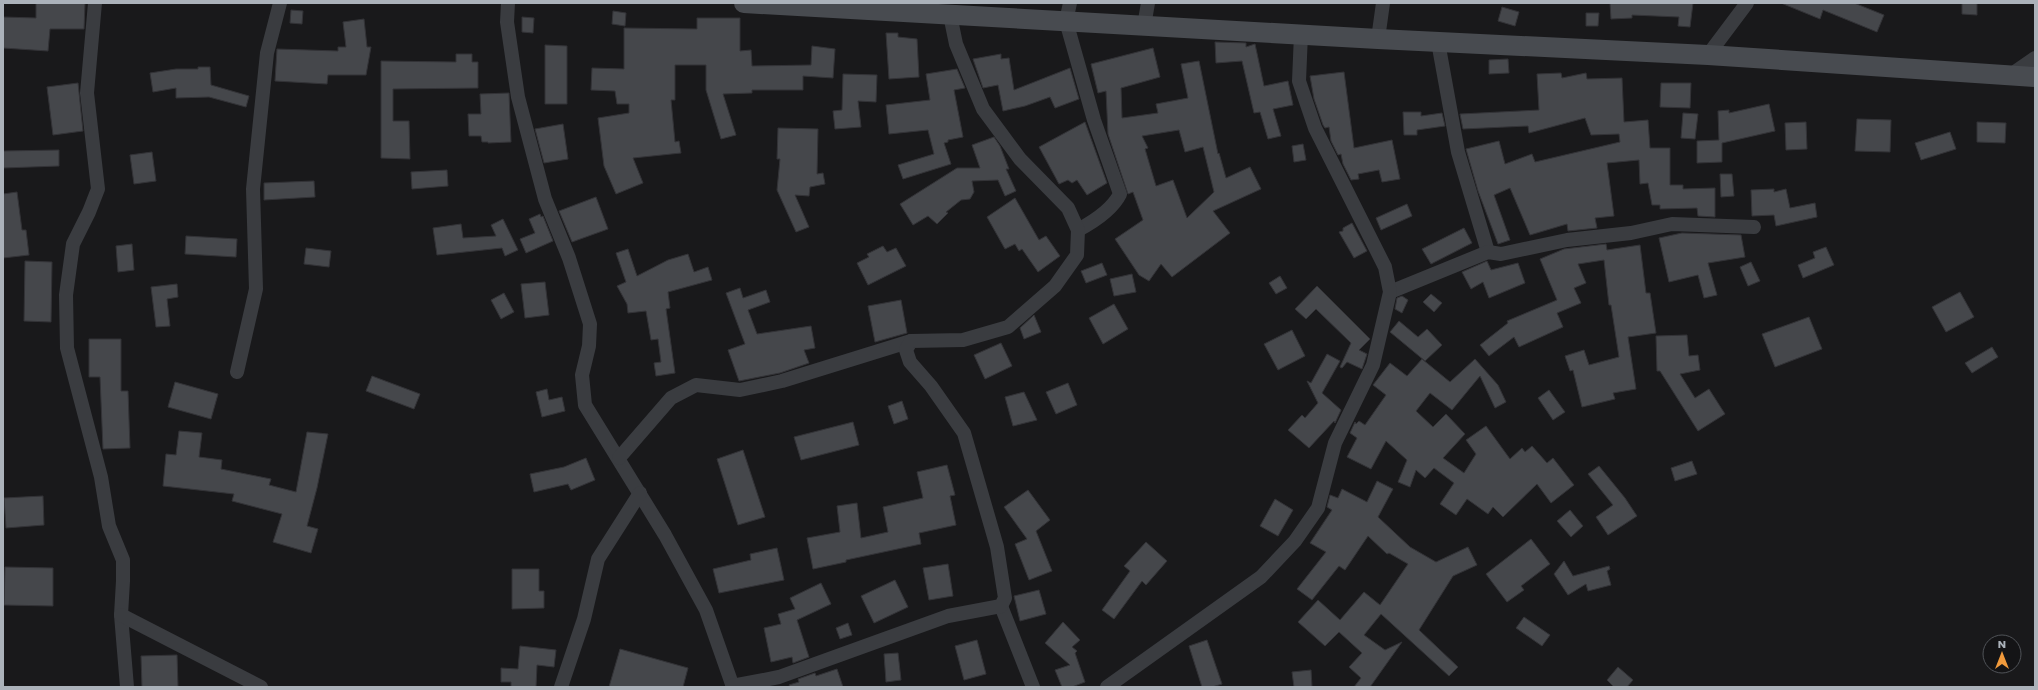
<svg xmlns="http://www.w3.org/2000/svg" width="2038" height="690" font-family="Poppins,sans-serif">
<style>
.building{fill:#45474b;stroke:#333337;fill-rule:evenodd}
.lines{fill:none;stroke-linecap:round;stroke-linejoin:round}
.minor{stroke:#3a3c40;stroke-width:14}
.secondary{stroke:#484b50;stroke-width:20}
</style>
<rect width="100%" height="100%" fill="#19191b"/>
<!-- building -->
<g class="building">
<path d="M36,3H85L84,29H50L48,51L3,48V17L36,18Z"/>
<path d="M1610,3H1693L1690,27L1678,26L1679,17L1632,15V18L1611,19Z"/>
<path d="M1781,3H1854L1884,15L1877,32L1823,10L1820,19Z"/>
<path d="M1962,3H1977V15L1962,14Z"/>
<path d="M1502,7L1519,12L1515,26L1498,21Z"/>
<path d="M291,10L303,11L302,24L290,23Z"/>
<path d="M613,11L626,13L625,26L612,24Z"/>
<path d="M1586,13H1599L1598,26H1586Z"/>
<path d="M522,17L534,18L533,33L522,32Z"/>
<path d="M697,18H740V51L751,50L752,66L811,65L812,46L835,49L833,78L803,76V90H752V93L723,94L736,135L721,139L706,90V65H675V100H671L675,142L679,141L681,153L633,158L643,183L616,194L604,166L598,118L629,113V104H617L615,91L591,90L592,68L624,69V28L697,29Z"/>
<path d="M364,19L367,47H371L366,75H328L327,84L275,81L277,49L338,51V47H346L343,22Z"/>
<path d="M886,33H898V37L917,39L919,77L889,79Z"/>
<path d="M1215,42L1246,43V47L1255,44L1264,86L1288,81L1293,105L1273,109L1281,136L1268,139L1260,112L1254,113L1242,61L1216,63Z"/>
<path d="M545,45L567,46V104H545Z"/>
<path d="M1153,48L1160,77L1121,88L1122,118L1158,113L1156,104L1188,98L1181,64L1199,61L1218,154L1219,153L1226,178L1250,167L1261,189L1213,211L1230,233L1172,277L1161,264L1149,281L1139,275L1115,239L1143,220L1133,192L1128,194L1108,134L1106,91L1098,93L1091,64ZM1179,130L1185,152L1203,147L1214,192L1187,218L1173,180L1156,186L1145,149L1148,148L1142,136Z"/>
<path d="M456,54H472V62H478V88L393,89V121H409L410,159L381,158V61L456,62Z"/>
<path d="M1001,54V59L1009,58L1014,90L1070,68L1079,99L1055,108L1050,97L1025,106L1003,111L998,85L983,88L973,59Z"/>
<path d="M1508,59L1509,73L1489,74V60Z"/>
<path d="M198,67H210L211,85L249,96L246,107L209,97L176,98V88L153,92L150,73L176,69H198Z"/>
<path d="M957,69L965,88L954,90L963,137L948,140V142L944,143L951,164L903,179L898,165L934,154L928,130L889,134L886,105L930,100L926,74Z"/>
<path d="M1344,72L1354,148L1392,140L1400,179L1382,182L1379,170L1358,174L1359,179L1351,180L1343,164L1341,154L1338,155L1331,141L1329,127L1325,128L1323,125L1314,99L1310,76Z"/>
<path d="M1561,73L1562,78L1586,73L1587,79L1622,78L1624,122L1648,120L1650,148H1670V185H1683V189L1715,188V217L1698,216L1697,208L1660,209V205H1652L1648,183L1640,184L1639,160L1607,163L1614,216L1595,218L1597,228L1568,231L1567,224L1530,235L1510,188L1494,195L1510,240L1498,244L1478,191L1466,149L1499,141L1505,164L1532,154L1535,162L1620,142L1619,134L1591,135L1585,118L1529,133L1528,126L1463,129L1460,114L1539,110L1537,74Z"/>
<path d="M843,74L877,75L876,102L858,101L861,127L835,129L833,111L842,110Z"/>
<path d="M78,83L83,131L53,135L47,87Z"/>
<path d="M1661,83H1691L1690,108L1660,107Z"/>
<path d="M509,93L511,142L488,143V142H482L481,136H469L468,114H481L480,94Z"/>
<path d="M1769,104L1775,131L1722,143V162L1697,163V141L1719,140L1718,111L1729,110V113Z"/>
<path d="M1403,112H1421V116L1442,113L1445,126L1417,130V135H1404Z"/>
<path d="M1683,113L1698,114L1695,139L1681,138Z"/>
<path d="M1857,119L1891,120L1890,152L1855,151Z"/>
<path d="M1085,122L1107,183L1087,195L1077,180L1072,183L1068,180L1059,184L1039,147Z"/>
<path d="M1806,122L1807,149L1786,150L1785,123Z"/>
<path d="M1977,122L2006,123L2005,143L1977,142Z"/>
<path d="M563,124L568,159L544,163L535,129Z"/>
<path d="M778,128L818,129L817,174L823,173L825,184L810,187L809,196L795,195L809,227L796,232L777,190L780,159H777Z"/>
<path d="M1950,132L1956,149L1921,160L1915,143Z"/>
<path d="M994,137L1000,146L1009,169H1006L1016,191L1005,196L998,180L972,181L974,192L970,199L961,200L946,212L948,213L937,224L928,216L913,225L900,204L957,168H980L972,145Z"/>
<path d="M1303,144L1306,160L1294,162L1292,146Z"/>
<path d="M59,150V166L3,168V151Z"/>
<path d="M152,152L156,181L134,184L130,155Z"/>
<path d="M447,170L448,186L412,189L411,172Z"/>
<path d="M1720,174H1732L1734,196L1721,197Z"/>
<path d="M314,181L315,197L264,200V183Z"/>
<path d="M1774,189V192L1786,189L1790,208L1815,203L1817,217L1776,226L1774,215L1752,216L1751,190Z"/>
<path d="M17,192L22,230H26L29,255L3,258V194Z"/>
<path d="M596,197L608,229L572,242L559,211Z"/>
<path d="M1015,198L1039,240L1046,236L1060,256L1038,272L1022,249L1019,251L1015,244L1005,249L987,217Z"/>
<path d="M1407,204L1412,216L1381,230L1376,218Z"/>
<path d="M540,214L541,217L543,216L553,241L526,253L520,239L535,233L529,219Z"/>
<path d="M503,219L518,250L505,256L502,248L437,255L433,228L461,224L463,238L496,236L491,225Z"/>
<path d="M1352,223L1367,251L1354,258L1339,232L1343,231V228Z"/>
<path d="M1464,228L1472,243L1431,264L1422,249Z"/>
<path d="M1682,233L1741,235L1745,257L1708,263L1717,295L1704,298L1698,275L1669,282L1659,238Z"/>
<path d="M186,236L237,239L236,257L185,254Z"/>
<path d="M132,244L134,270L118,272L116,246Z"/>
<path d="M1606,244L1607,250L1640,245L1646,293H1650L1656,333L1628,337L1636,389L1613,393L1615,399L1582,407L1573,370L1570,371L1565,356L1584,350L1589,365L1619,357L1611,305H1609L1604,260L1578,264L1586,283L1574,288L1581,303L1557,313L1563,327L1519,347L1514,337L1489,356L1480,345L1508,323L1507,321L1557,300L1540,259L1564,249Z"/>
<path d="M883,246L887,252L896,248L906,266L868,285L857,263L869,257L867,254Z"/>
<path d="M1826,247L1834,265L1803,278L1798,265L1815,258L1813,252Z"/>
<path d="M306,248L331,251L329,267L304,264Z"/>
<path d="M628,249L637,276L668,260L688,254L694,272L708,267L712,280L668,292L670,308L666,309L675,373L656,376L654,363L661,362L658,339L651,340L646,311L628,313L627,304L617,286L626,282L616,253Z"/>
<path d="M25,261L52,262L51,322L24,321Z"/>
<path d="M1487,261L1491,270L1518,263L1525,283L1489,298L1483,282L1471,289L1462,272Z"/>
<path d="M1751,262L1760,281L1748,286L1740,267Z"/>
<path d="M1102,263L1107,275L1086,283L1081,271Z"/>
<path d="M1132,274L1136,292L1114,296L1110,279Z"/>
<path d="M1280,276L1287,288L1276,294L1269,283Z"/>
<path d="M545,282L549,315L525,318L521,284Z"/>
<path d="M177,284L178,297L167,299L170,326L156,327L151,287Z"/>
<path d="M1317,286L1370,339L1359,350L1367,354L1362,369L1347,362L1342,368L1340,367L1351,343L1316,309L1306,319L1295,309Z"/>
<path d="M740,288L743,298L766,290L770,302L748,310L757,334L811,326L815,348L804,350L809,363L780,373L739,381L728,350L745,344L726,293Z"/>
<path d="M1960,292L1974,317L1946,332L1932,307Z"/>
<path d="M504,293L514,312L501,319L491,300Z"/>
<path d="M1431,294L1442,303L1434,312L1423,302Z"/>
<path d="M1402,296L1408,300L1402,313L1395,309L1397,298Z"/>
<path d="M901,300L907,333L875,342L868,306Z"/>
<path d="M1114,304L1128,329L1103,344L1089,318Z"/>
<path d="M1034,315L1041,332L1024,339L1020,328Z"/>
<path d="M1809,317L1822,349L1775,367L1762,334Z"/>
<path d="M1399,321L1418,337L1427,329L1442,345L1425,361L1390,332Z"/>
<path d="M1292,330L1305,356L1278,370L1264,344Z"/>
<path d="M1687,335L1689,356L1698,355L1700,370L1680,374L1695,398L1709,389L1725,414L1698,431L1660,371H1657L1656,336Z"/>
<path d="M89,339H121V391H128L130,448L103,449L100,377H89Z"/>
<path d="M1001,343L1012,366L985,379L974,355Z"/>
<path d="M1992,347L1998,357L1972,373L1965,363Z"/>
<path d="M1327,354L1340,361L1322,393L1341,410L1335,423L1334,421L1309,448L1288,430L1302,415L1305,418L1318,403L1307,381L1311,383Z"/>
<path d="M1422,359L1450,382L1475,359L1498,385L1506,402L1495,408L1480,376L1452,410L1430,393L1416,411L1433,427L1446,414L1465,434L1443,458L1464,473L1476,454L1466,440L1486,426L1510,459L1522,448L1525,452L1532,446L1547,463L1553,458L1574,485L1551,503L1537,484L1503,517L1493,507L1488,514L1467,499L1456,515L1440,504L1454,483L1434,468L1425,478L1416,470L1410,487L1398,482L1407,460L1386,441L1371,469L1347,457L1357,438L1350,433L1355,422L1356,424L1359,421L1365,425L1386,395L1373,385L1390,363L1407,376Z"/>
<path d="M372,376L420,394L414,409L366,391Z"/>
<path d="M175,382L218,394L211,419L168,407Z"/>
<path d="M1068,383L1077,405L1056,414L1046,392Z"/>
<path d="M547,389L549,400L562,397L565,411L542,417L536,392Z"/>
<path d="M1549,390L1565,412L1553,420L1538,398Z"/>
<path d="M1024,392L1037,420L1013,426L1005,397Z"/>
<path d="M902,401L908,419L894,424L888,406Z"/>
<path d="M853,422L859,445L801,460L794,437Z"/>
<path d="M179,431L202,433L199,457L222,460L221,469L271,479L269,485L296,492L307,432L328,434L317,488L307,526L318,529L311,553L273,542L282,514L232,501L234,494L163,486L166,454L176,455Z"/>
<path d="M743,450L765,517L738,525L717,459Z"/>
<path d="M586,458L595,480L571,490L568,484L534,492L530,474L564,467Z"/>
<path d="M1692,461L1697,474L1675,481L1671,468Z"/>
<path d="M947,465L955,495L950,496L956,525L919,533L921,544L846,560V562L813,569L807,538L840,532L837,506L857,503L861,538L888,532L883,507L923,498L917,472Z"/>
<path d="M1599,466L1625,498L1637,516L1608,535L1596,517L1613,505L1588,474Z"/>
<path d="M1377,481L1393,489L1378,517L1410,547L1436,562L1468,547L1477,565L1453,576L1419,630L1458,667L1449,676L1381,614L1364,635L1385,650L1402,642L1370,687H1354L1361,678L1349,667L1362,653L1339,632L1325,646L1298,622L1318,600L1340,620L1364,592L1380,605L1408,564L1389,553L1387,554L1368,536L1345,570L1339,566L1312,600L1297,589L1326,552L1310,543L1332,510L1327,507L1330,495L1338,498L1342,489L1367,502Z"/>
<path d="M1028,490L1050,520L1036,531L1052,571L1029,580L1015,544L1027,539L1004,507Z"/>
<path d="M43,496L44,525L6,528L4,498Z"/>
<path d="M1275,499L1293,510L1278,536L1260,526Z"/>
<path d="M1570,510L1583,526L1571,537L1557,521Z"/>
<path d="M1531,539L1550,564L1521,586L1524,590L1507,602L1486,574Z"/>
<path d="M1146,542L1167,561L1146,585L1142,581L1114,619L1102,610L1130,571L1124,566Z"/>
<path d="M777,548L784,580L719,593L713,569L751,560L750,554Z"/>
<path d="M1564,561L1573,576L1609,566L1610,569L1607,571L1611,585L1588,591L1586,584L1568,595L1554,574Z"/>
<path d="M948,564L953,596L929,600L923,568Z"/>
<path d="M5,567L53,568V606L4,605Z"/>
<path d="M512,569H539V591H544V608L512,609Z"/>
<path d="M895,580L908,607L874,623L861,596Z"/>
<path d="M821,583L831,604L797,620L809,657L793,663L792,657L771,662L764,628L781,624L778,614L795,609L790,598Z"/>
<path d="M1039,590L1046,614L1020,621L1014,596Z"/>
<path d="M1524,617L1550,635L1542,646L1516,628Z"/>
<path d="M1063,622L1080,640L1072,647L1077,651L1075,653L1085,682L1072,687H1062L1055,670L1070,665L1045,643Z"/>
<path d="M848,623L852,635L840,639L836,628Z"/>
<path d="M977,640L986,674L964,680L955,646Z"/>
<path d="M1207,640L1222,684L1212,687H1202L1189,646Z"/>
<path d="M520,646L556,650L554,667L537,665L536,687H511V682H501V668L518,669Z"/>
<path d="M620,649L688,668L683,687H609Z"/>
<path d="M898,653L901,680L886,682L884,654Z"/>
<path d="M177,655L178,687H142L141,656Z"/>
<path d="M1618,667L1633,680L1627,687H1614L1607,680Z"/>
<path d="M837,669L843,687H790L789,685L799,682L798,679L815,673L816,676Z"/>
<path d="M1311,670L1312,687H1294L1292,672Z"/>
</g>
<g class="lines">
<!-- minor -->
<g class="minor">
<path d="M95,3L87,93L98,189L89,212L73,244L66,295L67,348L101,477L109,526L123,560V581L121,615L127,687"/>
<path d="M508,3L507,22L518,97L545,199L569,258L590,324L589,346L582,375L585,405L665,535L706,610L733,687"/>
<path d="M1070,3L1066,21L1094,120L1120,194C1112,210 1093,222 1078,230"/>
<path d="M1144,26L1148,3"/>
<path d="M1378,39L1383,3"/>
<path d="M1438,42L1458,152L1488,252"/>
<path d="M1708,55L1747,3"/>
<path d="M2009,76L2035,58"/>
<path d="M1390,292L1488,252L1501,254L1567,240L1631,233L1672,224L1754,227"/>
<path d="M237,372L256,289L253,189L267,53L280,3"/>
<path d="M619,458L671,398L696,385L740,390L782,381L911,341"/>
<path d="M1001,606L1033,687"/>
<path d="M121,615L261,687"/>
<path d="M732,686L779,677L948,616L1001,606L1005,598L997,547L964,433L931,386L910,362L906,350L911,341L963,340L1008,327L1055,286L1077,255L1078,230L1068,208L1020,159L983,109L956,44L950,15"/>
<path d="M561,687L584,619L598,559L640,493"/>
<path d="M1107,687L1261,577L1295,541L1318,508L1335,443L1373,365L1390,292L1385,267L1315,128L1299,81L1301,34"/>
</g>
<!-- secondary -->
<path class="secondary" d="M744,3L1378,39L1708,55L2035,77"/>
</g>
<!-- border -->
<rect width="2038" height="690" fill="none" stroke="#abb2ba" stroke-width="8"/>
<!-- north arrow -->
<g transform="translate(2002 654)"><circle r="19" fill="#141416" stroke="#505358"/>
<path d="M0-3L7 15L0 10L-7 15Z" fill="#f09a3c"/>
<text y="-6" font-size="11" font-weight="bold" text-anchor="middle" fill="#abb2ba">N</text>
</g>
</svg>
